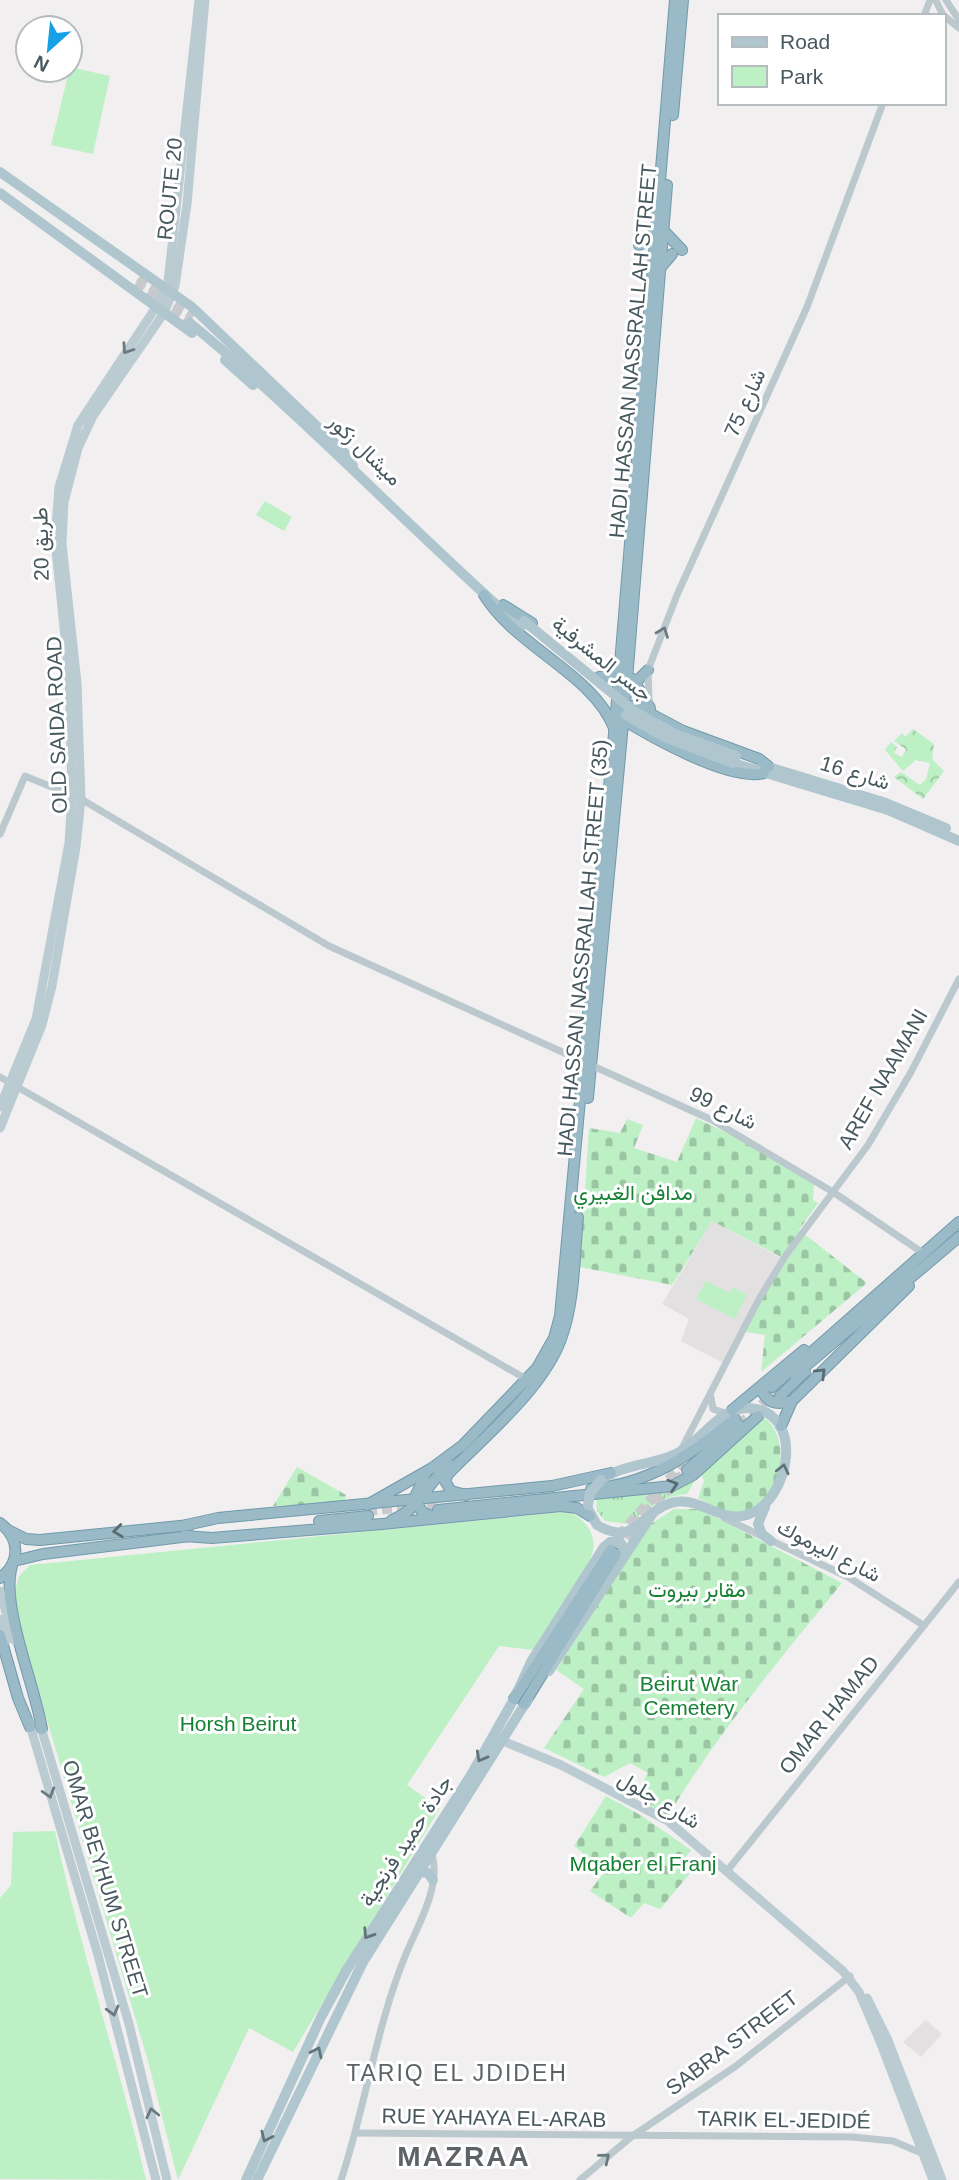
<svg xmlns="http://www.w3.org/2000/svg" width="959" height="2180" font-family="Helvetica,Vazirmatn,sans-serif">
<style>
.education{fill:#e3e0e2}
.grass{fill:url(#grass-tufts)}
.forest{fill:url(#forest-crowns)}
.cemetery{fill:url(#cemetery-stones)}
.green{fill:#bdf0c5}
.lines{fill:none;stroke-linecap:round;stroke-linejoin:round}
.primary-tunnel{stroke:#c7c9cc;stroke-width:10;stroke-dasharray:10 5;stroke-linecap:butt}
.trunk-tunnel{stroke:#c7c9cc;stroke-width:10;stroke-dasharray:10 5;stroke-linecap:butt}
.trunk-casing{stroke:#719aab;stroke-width:12}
.tertiary{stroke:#bbc8cd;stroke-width:7}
.secondary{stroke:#bbcbd2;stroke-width:9}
.primary{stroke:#afc6cf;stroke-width:10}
.trunk{stroke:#9abac7;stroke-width:10}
.primary-bridge{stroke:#afc6cf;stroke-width:10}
.oneway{stroke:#6a7a81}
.oneway2{stroke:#6a7a7f}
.oneway3{stroke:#586c73}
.oneway4{stroke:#61747a}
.labels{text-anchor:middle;stroke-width:6;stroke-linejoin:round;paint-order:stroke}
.street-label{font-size:21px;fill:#47585e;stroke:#fff}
.park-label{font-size:21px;fill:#158233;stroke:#fff}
.neighbourhood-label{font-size:23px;letter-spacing:2px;fill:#5c6265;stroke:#fff}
.district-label{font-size:28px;font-weight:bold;letter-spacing:2px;fill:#5c6265;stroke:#fff}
</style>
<defs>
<pattern id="grass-tufts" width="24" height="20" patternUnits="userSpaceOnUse" patternTransform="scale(1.75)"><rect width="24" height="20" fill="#bdf0c5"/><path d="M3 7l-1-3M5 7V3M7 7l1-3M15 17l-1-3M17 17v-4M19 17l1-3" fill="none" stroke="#9bc5a3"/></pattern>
<pattern id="forest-crowns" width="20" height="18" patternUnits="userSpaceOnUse" patternTransform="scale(1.75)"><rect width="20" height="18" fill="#bdf0c5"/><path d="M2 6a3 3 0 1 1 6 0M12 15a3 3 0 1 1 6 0" fill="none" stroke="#9bc5a3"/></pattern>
<pattern id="cemetery-stones" width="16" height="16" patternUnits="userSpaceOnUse" patternTransform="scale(1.75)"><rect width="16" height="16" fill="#bdf0c5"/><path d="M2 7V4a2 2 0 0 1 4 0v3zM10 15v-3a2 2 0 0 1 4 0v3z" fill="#9bc5a3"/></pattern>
</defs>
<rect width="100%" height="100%" fill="#f2eff0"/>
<!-- education -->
<g class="education">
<path d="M712,1221L781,1258L723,1363L681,1341L689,1319L662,1304Z"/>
<path d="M926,2020L942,2034L921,2057L903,2042Z"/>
</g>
<!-- grass -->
<path class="grass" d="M697,1477L687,1494C663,1496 646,1509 628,1524L605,1521L597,1511L596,1497Z"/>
<!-- forest -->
<path class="forest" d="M913,729L934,744L932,759L944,771L923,799L894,777L901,772L920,785L926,779L930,763L916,760L903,771L885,750L891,742L897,747L894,753L902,757L906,749L894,741L902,733L905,737Z"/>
<!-- cemetery -->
<g class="cemetery">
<path d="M696,1118L756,1147L814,1183L813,1200L818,1203L799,1230L867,1283L761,1372L765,1335L739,1331L781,1257L712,1221L672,1285L580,1267L589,1128L620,1133L627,1119L643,1125L634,1148L677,1162Z"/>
<path d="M762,1416C798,1440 778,1515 734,1512C721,1511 709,1504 698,1498L704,1481L701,1474Z"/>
<path d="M297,1467L346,1495L344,1502L273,1506Z"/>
<path d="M674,1509H700L842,1583C780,1659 718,1732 668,1816L634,1797L648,1773L630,1763L604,1777L544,1748L584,1689L556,1670L651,1524Z"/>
<path d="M606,1796L642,1816L691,1850L682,1862L691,1872L660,1909L644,1903L631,1918L590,1891L605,1871L574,1846Z"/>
</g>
<!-- green -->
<g class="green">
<path d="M70,67L110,76L93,154L51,145Z"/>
<path d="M265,501L292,517L284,531L256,515Z"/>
<path d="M706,1281L730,1293L733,1287L747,1295L735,1319L696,1299Z"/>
<path d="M564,1512C581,1513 597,1533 593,1551C587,1573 547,1628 534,1650L499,1646L407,1785L440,1808L293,2052L249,2028L178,2180L148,2061L12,1602L19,1576L30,1565Z"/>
<path d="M55,1831C80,1949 119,2063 146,2180L0,2179V1898L11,1885L13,1832Z"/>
</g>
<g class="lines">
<!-- primary-tunnel -->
<g class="primary-tunnel">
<path d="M139,277L194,316"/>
<path d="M135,284L190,323"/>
</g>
<!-- trunk-tunnel -->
<g class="trunk-tunnel">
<path d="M739,1425L776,1392"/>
<path d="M367,1511L438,1504"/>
<path d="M619,1536L683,1463"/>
<path d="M618,1551L646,1512L687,1470"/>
</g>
<!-- trunk casing -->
<g class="trunk-casing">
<g id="trunk">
<path d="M673,115L683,0"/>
<path d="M663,230L682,250"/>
<path d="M639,245L649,241L654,233"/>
<path d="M661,267L672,254"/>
<path d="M484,595C515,646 594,675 614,728"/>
<path d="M503,605L532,623"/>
<path d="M599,677L611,676L619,668"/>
<path d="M633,679L650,708"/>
<path d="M626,692L648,670"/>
<path d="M623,706H636L683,731L759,759L769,767"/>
<path d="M619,717C649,736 730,782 764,773"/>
<path d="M588,1098L626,692L667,185"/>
<path d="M795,1375L959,1237"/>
<path d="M766,1383L763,1393C770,1405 780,1404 792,1401"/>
<path d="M772,1387L959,1222"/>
<path d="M780,1396L805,1372"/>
<path d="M732,1410L804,1350"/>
<path d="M781,1426L792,1401L909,1286"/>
<path d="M687,1470L739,1425"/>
<path d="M426,1473L414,1499L423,1513L435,1517"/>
<path d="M591,1489C650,1484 690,1455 735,1419"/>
<path d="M466,1495L451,1491L445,1481L448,1474C484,1437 543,1389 561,1339C575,1301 574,1258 578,1217"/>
<path d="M367,1505L432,1468L463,1445L537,1368L554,1338L560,1316L616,712L675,0"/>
<path d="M438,1510L672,1486L693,1475L758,1416"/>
<path d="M392,1520C425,1506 423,1485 450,1465"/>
<path d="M319,1521L368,1516"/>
<path d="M0,1523C20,1538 21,1563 0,1578"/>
<path d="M186,1525L218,1518L552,1486L611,1473"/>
<path d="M8,1530L26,1539L40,1540L190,1525"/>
<path d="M184,1536L212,1538L382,1524L561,1506L577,1508L590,1516"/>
<path d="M14,1561L43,1554L190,1536"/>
<path d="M12,1566C0,1605 35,1685 42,1729"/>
<path d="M0,1635L18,1698L30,1727"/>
<path d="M514,1699L611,1550"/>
<path d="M524,1704L616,1554"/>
</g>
</g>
<!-- tertiary -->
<g class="tertiary">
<path d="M946,0L959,20"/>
<path d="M936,1L943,15L959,28"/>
<path d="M924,16L930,0"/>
<path d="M649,702L648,670L677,595L807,307L883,103"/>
<path d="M0,834L25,776L81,799L329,946L712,1120L833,1192L923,1253"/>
<path d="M0,1077L528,1380"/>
<path d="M711,1397L713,1409L725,1413"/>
<path d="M682,1448L759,1299L786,1255L868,1145L911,1072L959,979"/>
<path d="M724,1518L848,1577L923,1625"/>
<path d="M727,1871L959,1582"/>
<path d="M357,2133L852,2137L893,2141L926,2155"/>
<path d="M341,2180C366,2105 376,2026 406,1954C418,1925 443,1883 431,1852"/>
<path d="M580,2180L631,2137L736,2066L850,1976"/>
</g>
<!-- secondary -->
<g class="secondary">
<path d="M0,1107L36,1019L69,843L72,795L69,676L55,540L59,487L78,425L156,307L168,282L199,0"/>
<path d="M0,1128L42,1025L52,986L76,847L81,799L77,683L62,544L64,502L78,448L93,416L164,313L175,286L187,204L205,0"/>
<path d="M0,1591L14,1640"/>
<path d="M0,1619L6,1641"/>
<path d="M29,1722L98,1955L156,2180"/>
<path d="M40,1724L129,2024L167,2180"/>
<path d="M503,1741L561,1765L668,1821L843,1971L859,1992L879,2039L933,2180"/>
<path d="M867,1998L887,2038L942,2180"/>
</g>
<!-- primary -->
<g class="primary">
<path d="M0,172L192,307L344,452L353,466"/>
<path d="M0,193L192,333"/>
<path d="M190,323C306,418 409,528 521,627"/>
<path d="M225,360L253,385"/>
<path d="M733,763L888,810L959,841"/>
<path d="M762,765L886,803L946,828"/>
<path d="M765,1507L758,1524L762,1534L771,1541"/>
<path d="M588,1509L597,1525C636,1548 640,1512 671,1503C699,1495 719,1523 747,1515C791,1501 806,1411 749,1408C721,1407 705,1436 683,1450C659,1465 627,1463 604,1478"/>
<path d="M549,1671L653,1513"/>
<path d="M421,1872L428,1873L433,1880"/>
<path d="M246,2180L321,2017L346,1971L471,1775L514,1699L531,1662L604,1547L610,1542H620L624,1548L622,1556"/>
<path d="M257,2180L363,1962L528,1699"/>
</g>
<!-- trunk -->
<use href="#trunk" class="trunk"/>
<!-- primary-bridge -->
<g class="primary-bridge">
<path d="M524,621L635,712L675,734L736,756"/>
<path d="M626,715L662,736L733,763"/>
<path d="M588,1505L590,1493L601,1480"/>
</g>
</g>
<!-- one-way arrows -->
<defs><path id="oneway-chevron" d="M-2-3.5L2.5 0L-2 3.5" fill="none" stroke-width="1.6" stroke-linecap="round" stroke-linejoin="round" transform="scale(1.75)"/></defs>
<g class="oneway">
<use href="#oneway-chevron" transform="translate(127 349) rotate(124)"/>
<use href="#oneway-chevron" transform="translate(49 1793) rotate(73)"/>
<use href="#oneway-chevron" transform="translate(113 2011) rotate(75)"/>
<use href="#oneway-chevron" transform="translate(152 2113) rotate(-103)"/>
</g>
<g class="oneway2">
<use href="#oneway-chevron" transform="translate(663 632) rotate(-69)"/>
<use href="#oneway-chevron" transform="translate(605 2158) rotate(-39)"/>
</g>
<g class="oneway3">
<use href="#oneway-chevron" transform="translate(821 1373) rotate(-45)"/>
<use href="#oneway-chevron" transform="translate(673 1485) rotate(-18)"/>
<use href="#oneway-chevron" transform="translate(118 1531) rotate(173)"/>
</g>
<g class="oneway4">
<use href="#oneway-chevron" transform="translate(783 1469) rotate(-77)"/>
<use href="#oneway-chevron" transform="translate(481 1757) rotate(119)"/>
<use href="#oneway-chevron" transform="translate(368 1934) rotate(123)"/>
<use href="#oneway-chevron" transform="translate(317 2052) rotate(-64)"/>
<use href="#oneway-chevron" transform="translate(266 2137) rotate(115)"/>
</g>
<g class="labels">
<!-- street labels -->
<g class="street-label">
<text transform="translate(170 189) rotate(-84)" y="7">ROUTE 20</text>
<text transform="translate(633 351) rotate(-85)" y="7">HADI HASSAN NASSRALLAH STREET</text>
<text transform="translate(745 403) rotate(-66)" y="7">شارع 75</text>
<text transform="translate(365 450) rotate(44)" y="7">ميشال زكور</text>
<text transform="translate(41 544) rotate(-91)" y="7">طريق 20</text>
<text transform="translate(602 659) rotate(39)" y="7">جسر المشرفية</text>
<text transform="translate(57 725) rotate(-92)" y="7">OLD SAIDA ROAD</text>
<text transform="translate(855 773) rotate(17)" y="7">شارع 16</text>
<text transform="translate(583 948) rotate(-85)" y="7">HADI HASSAN NASSRALLAH STREET (35)</text>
<text transform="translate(883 1079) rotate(-60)" y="7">AREF NAAMANI</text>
<text transform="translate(723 1108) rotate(26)" y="7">شارع 99</text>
<text transform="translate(829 1551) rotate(27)" y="7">شارع اليرموك</text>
<text transform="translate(829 1715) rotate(-51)" y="7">OMAR HAMAD</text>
<text transform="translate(659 1800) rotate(31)" y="7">شارع جلول</text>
<text transform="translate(406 1841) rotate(-57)" y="7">جادة حميد فرنجية</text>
<text transform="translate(105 1879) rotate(73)" y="7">OMAR BEYHUM STREET</text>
<text transform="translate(732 2043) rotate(-37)" y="7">SABRA STREET</text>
<text transform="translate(494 2118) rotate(1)" y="7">RUE YAHAYA EL-ARAB</text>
<text transform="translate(784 2120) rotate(1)" y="7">TARIK EL-JEDIDÉ</text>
</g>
<!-- park labels -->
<g class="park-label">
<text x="633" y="1200">مدافن الغبيري</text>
<text x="697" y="1597">مقابر بيروت</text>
<text x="689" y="1691">Beirut War<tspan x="689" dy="24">Cemetery</tspan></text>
<text x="238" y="1731">Horsh Beirut</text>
<text x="643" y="1871">Mqaber el Franj</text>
</g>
<!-- neighbourhood labels -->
<g class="neighbourhood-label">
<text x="457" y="2081">TARIQ EL JDIDEH</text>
</g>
<!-- district labels -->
<g class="district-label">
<text x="464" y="2166">MAZRAA</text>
</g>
</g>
<!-- legend -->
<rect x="718" y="14" width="228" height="91" fill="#ffffff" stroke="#b5bcbf" stroke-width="2"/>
<rect x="732" y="37" width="35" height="10" fill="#afc6cf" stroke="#b5bcbf" stroke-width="2"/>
<text x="780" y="49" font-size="21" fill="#47585e">Road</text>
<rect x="732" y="66" width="35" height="21" fill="#bdf0c5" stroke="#b5bcbf" stroke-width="2"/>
<text x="780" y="84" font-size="21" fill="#47585e">Park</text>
<!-- north arrow -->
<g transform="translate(49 49) rotate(207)"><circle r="33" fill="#ffffff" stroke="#b5bcbf" stroke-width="2"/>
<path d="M0-5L12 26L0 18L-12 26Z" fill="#15a0e7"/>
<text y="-10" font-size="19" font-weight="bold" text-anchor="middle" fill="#47585e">N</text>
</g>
</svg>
